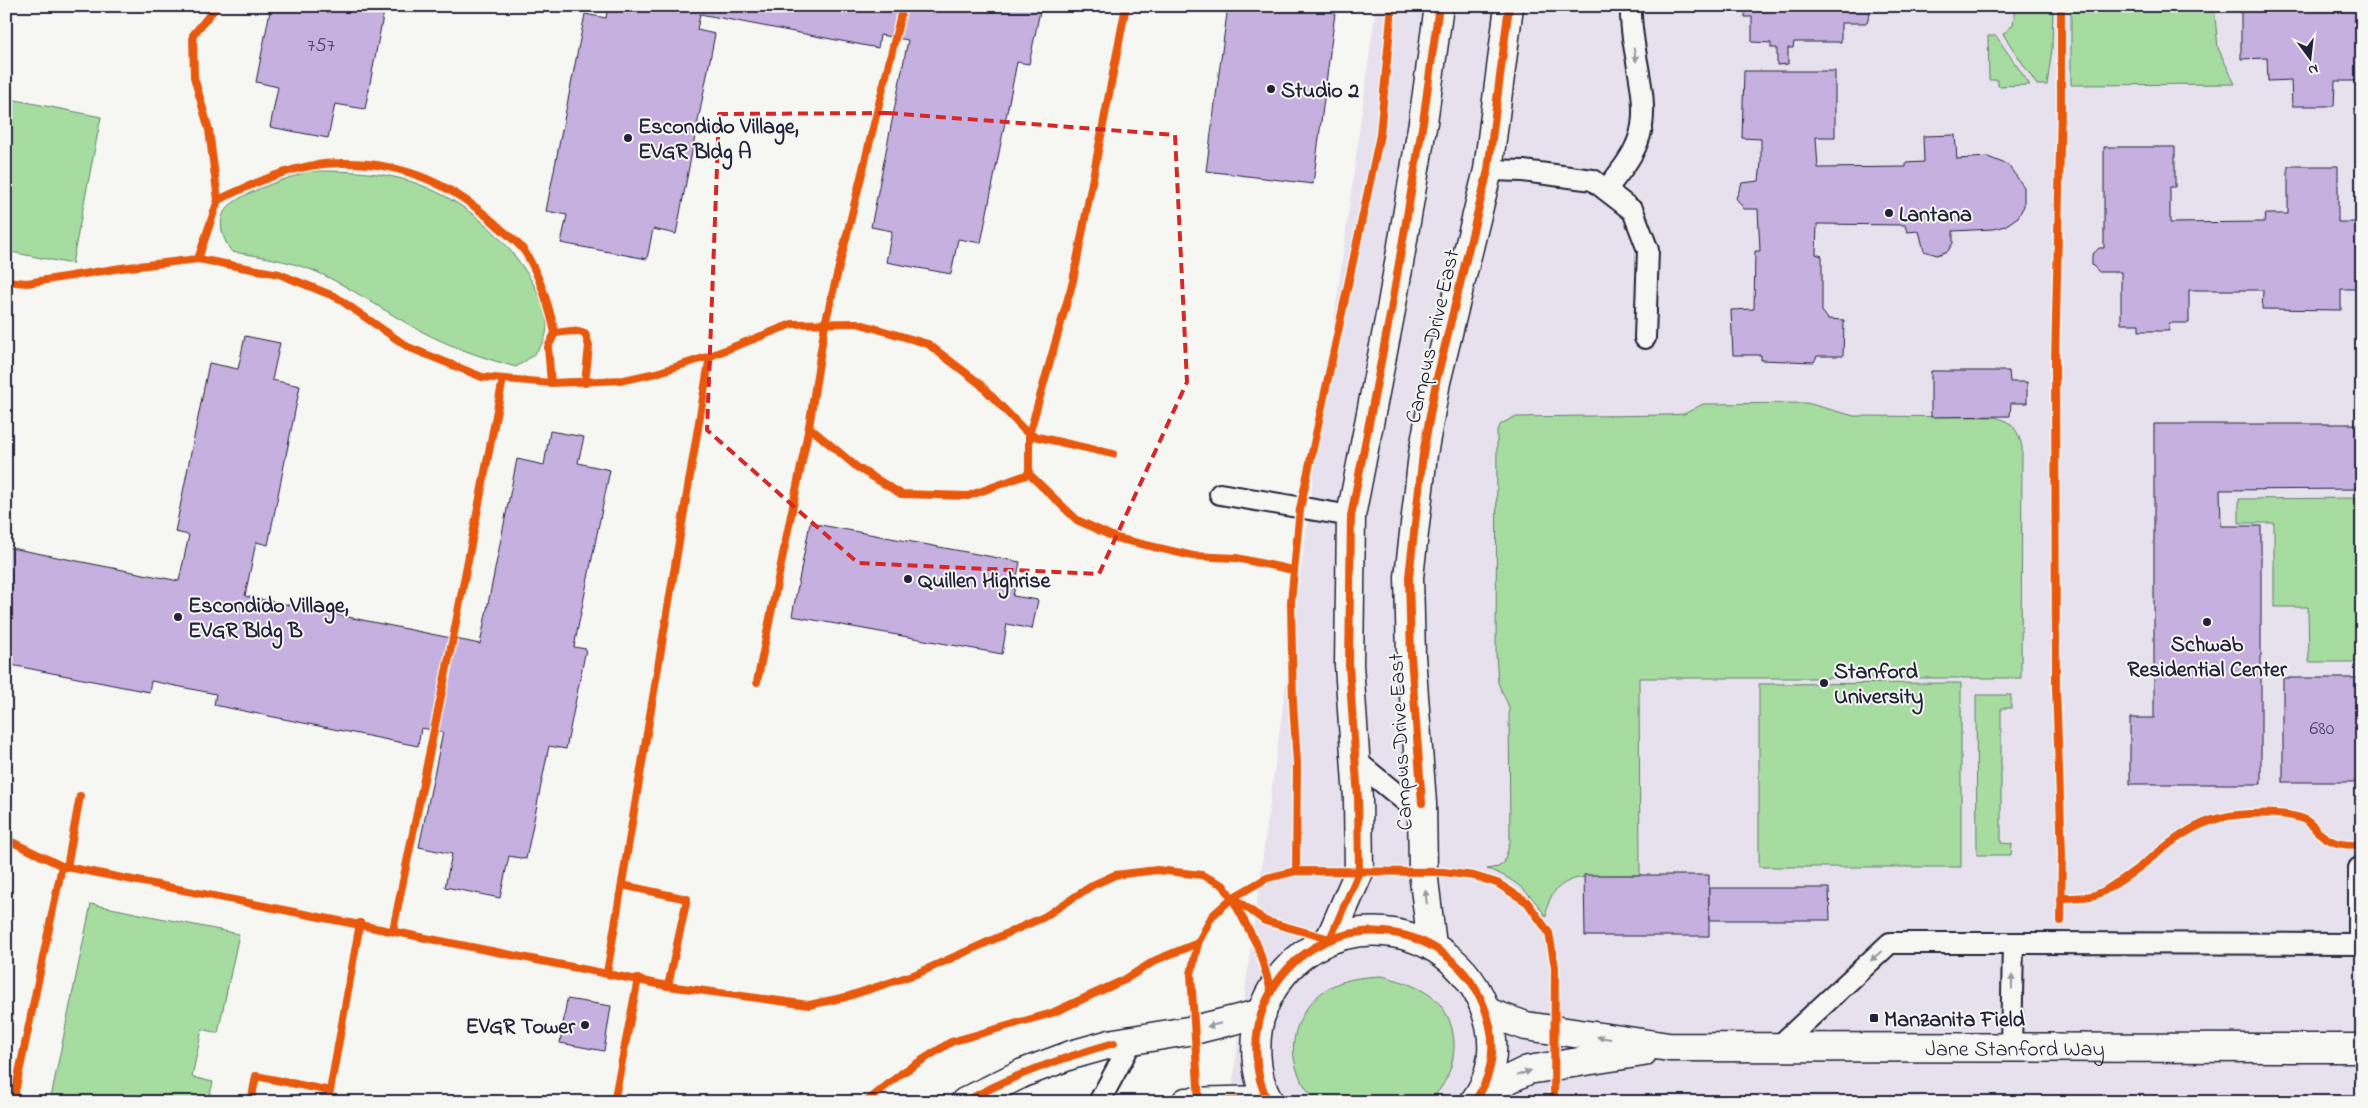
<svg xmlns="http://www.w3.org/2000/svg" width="2368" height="1108" font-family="'Indie Flower',sans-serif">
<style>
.built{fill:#e7e1ed}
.green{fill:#a6dca0;stroke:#647f6e}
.building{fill:#c5b0e0;stroke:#22223b}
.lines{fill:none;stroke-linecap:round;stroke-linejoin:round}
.service-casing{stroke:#22223b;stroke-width:24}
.minor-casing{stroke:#22223b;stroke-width:31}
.tertiary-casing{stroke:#22223b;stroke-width:31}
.service{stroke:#f6f6f2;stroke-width:20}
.minor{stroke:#f6f6f2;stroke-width:28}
.tertiary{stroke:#f6f6f2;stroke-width:28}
.cycleway-casing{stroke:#f6f6f2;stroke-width:11}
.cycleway{stroke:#e8590c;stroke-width:8}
.oneway{fill:#9797a0}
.marked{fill:none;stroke:#d62828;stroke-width:4;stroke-dasharray:10 6;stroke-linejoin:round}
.poi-dot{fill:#22223b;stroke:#f6f6f2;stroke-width:2}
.labels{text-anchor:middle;stroke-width:4;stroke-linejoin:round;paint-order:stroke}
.number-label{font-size:20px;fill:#4b4664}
.poi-label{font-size:22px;font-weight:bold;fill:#22223b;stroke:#f6f6f2;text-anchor:start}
.street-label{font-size:22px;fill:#22223b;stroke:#f6f6f2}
</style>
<rect width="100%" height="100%" fill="#f6f6f2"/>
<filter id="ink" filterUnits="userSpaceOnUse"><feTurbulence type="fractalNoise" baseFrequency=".02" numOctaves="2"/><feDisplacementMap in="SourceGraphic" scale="10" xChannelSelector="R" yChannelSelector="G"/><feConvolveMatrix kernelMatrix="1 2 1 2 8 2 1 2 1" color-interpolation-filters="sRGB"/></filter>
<g filter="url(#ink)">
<!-- built -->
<path class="built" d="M1376,6H2362V1102H1150L1232,1089Z"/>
<!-- green -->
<g class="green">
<path d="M2015,6H2053L2052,49L2047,85H2037L2003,34L2013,25Z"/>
<path d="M2071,6H2214L2218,48L2235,84L2071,85Z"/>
<path d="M1988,36H1996L2030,85L1998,86V80H1989Z"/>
<path d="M6,98L101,117L72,264L6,251Z"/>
<path d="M310,171C346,171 383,171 418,184C443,193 467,208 486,225C510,245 561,309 543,342C537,354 527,360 516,367C479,357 443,344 410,325C378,307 350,287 317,272C290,261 261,256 232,252C223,241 216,220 227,208C242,192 288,178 310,171Z"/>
<path d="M1807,403L1854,416L1993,417C2011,420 2018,429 2022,447L2021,678H1639L1640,875C1603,877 1549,866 1546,917C1532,894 1513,877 1487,869L1498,867L1504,863L1510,842L1509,707L1498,683L1496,654L1497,431L1501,424L1514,417L1669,415L1684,414L1703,404Z"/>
<path d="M2362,498V662H2309L2308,607H2274V523H2239V499Z"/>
<path d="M1961,683V867H1759V684Z"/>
<path d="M2011,695V708H2001V843L2012,844L2011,855H1977L1976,695Z"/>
<path d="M91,904L239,934L218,1033L202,1029L192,1077L213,1082L208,1102H50Z"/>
<path d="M1381,976C1398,980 1416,985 1431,996C1465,1023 1459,1076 1428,1102H1319C1308,1094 1300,1080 1296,1067C1286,1033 1306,996 1339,983C1352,978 1366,977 1381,976Z"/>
</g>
<!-- building -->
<g class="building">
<path d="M271,6H385L365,109L335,104L328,138L270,127L278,87L256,82Z"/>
<path d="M608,6H1041L1029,64L1017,62L981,243L958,239L951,274L886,262L892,231L871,227L908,40L880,35L878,48L700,14L697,30L715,34L676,234L653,229L647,259L561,243L567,215L546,211L585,14L606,18Z"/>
<path d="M1228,6H1336L1313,184L1206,171Z"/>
<path d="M1745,6H1872L1867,23H1841V42H1794L1793,48H1788V64L1777,65V48H1771V43L1752,42V17H1745Z"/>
<path d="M2241,6H2362V38H2357L2359,81H2335L2334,106H2292L2291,80L2268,81L2267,58L2241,59Z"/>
<path d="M1744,71H1835V137H1816L1818,168L1906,167V163L1924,162L1923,136L1955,135L1957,159L1988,157L2008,165L2024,187V206L2018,217L2005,226L1993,229L1953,231V243L1948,251L1937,255L1924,251L1919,231L1907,232L1905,225L1817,224L1816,254L1822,256V311L1828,319L1844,320L1843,356H1817L1814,362L1761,360V355H1733L1731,310L1754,309L1755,251H1760L1758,209H1744L1736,198L1742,183L1759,181L1761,163V139L1742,138Z"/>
<path d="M2104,147H2175V187H2170V223L2264,222L2265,214H2288V166H2338V222H2362V289H2341V310L2262,309L2263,290H2189V323H2169V331H2139V324H2121V272H2099L2092,265V255L2099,248H2104Z"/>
<path d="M245,336L280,343L272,380L300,386L268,545L256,542L245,596L480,644L517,459L544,465L550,431L584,437L578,463L610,470L574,647L586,649L566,749L549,746L526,859L509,856L500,898L445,887L452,854L419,847L443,732L421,728L418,746L214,705L216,694L151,681L149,692L6,664V547L179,581L189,535L175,532L209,363L238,369Z"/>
<path d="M1931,371H2009L2010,382H2027V403H2011L2010,416L1931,417Z"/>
<path d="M2154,424H2362V489L2220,490L2221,526H2261V784H2130V718H2154Z"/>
<path d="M810,523L1020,562L1013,596L1038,600L1032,629L1007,624L1002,654L792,616Z"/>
<rect x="2283" y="678" width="79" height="104"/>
<path d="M1584,875H1709V936H1585Z"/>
<path d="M1709,888H1829L1830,920H1709Z"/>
<path d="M567,999L611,1006L604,1051L560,1043Z"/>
</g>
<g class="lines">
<!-- service casing -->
<g class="service-casing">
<g id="service">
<path d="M1488,170L1523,171L1593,180L1633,211L1648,250L1645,338"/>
<path d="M1606,190C1619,173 1634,156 1640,135C1651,97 1629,48 1631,6"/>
<path d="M1220,494L1351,516"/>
<path d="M1355,760L1422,815"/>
<path d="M2013,943L2362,944"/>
<path d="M2359,943V868H2362"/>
<path d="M1777,1048L1890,943H2013L2011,1049"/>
<path d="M1099,1102L1132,1041"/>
</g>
</g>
<!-- minor casing -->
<g class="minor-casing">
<g id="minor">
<path id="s1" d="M1487,1012L1526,1026L1669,1047L2362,1048"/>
<path d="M1480,1093L1528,1070L1643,1052"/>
</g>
</g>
<!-- tertiary casing -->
<g class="tertiary-casing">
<g id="tertiary">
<path d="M1330,939L1359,872L1358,799L1349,665L1351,516L1391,310L1423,122L1439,6"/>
<path d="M1432,945L1423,872L1422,803L1411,656L1409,577L1423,454L1436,382L1488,170L1509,6"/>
<path d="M965,1102L1023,1073L1071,1055L1114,1043L1194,1030L1262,1013"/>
<path d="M1186,1102L1268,1100"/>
<path d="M1269,1102C1253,1075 1253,1034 1264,1006C1310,897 1464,911 1490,1026C1496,1052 1490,1081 1474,1102"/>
</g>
</g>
<!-- service -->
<use href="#service" class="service"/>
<!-- minor -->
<use href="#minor" class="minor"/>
<!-- tertiary -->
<use href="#tertiary" class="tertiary"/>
<!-- cycleway casing -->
<g class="cycleway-casing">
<g id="cycleway">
<path d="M217,6L193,35L194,77L209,130L218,200"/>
<path d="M1126,6L1073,281L1029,435V474L1077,520L1116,538L1193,556L1236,558L1293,570"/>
<path d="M2061,6V107L2055,361L2056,687L2062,854L2061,921"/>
<path d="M198,259L218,200C257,182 296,163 340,163C402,161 456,186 500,228C508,235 519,243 525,252C540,276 549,306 555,333"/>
<path d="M6,281L27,283L121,268L198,259L279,274L336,297L408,347L482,377L551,383L624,380L656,373L710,356L792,324L857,323L928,344L979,383L1029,435L1113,454"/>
<path d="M551,383L548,347L555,333L571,331L585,333L589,346L585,383"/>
<path d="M809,427L858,468L901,494L968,496L1029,474"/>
<path d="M757,682L809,427L825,324L903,6"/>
<path d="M1422,803L1411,656L1409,577L1423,454L1436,382L1488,170L1509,6"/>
<path d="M6,839L62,866L668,986L809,1005L846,997L916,974L1044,917L1093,885L1115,875L1157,870L1202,875L1223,885L1232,898L1258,947L1271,990"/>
<path d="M67,867L80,796"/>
<path d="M1296,871L1297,763L1293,703L1291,602L1300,509L1380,135L1392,6"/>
<path d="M622,885L687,899L668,986"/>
<path d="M2061,898C2073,898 2084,898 2095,895C2102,893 2109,888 2115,884C2151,863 2178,828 2220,818C2239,813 2284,811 2303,819C2308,821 2313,826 2317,831C2333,845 2341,845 2362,845"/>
<path d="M1235,899L1265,921L1330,939"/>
<path d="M393,930L453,638L503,379"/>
<path d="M1330,939L1359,872L1358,799L1349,665L1351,516L1391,310L1423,122L1439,6"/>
<path d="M607,973L710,356"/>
<path d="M13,1102L62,866"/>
<path d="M251,1102L256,1076L330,1091L360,923"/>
<path d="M614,1102L638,979"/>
<path d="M866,1102L902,1073L951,1042L1052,1013L1124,980L1156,960L1198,943"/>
<path d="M965,1102C1012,1075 1062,1058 1114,1043"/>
<path d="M1186,1102L1268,1100"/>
<path d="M1199,1102L1191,974L1198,943L1212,916L1232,898L1267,878L1296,871L1443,872L1474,876L1497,883L1527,902L1549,933L1555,967L1554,1102"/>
<path d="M1269,1102C1253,1075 1253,1034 1264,1006C1310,897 1464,911 1490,1026C1496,1052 1490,1081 1474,1102"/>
</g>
</g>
<!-- cycleway -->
<use href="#cycleway" class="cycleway"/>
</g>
<!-- one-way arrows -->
<defs><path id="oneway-solid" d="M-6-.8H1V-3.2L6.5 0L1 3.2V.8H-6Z" transform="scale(1.25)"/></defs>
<g class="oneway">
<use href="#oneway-solid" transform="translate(1635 55) rotate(79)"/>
<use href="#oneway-solid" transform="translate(1426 897) rotate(-97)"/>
<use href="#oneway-solid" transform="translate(1876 956) rotate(138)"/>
<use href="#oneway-solid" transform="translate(2012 982) rotate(-89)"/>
<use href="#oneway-solid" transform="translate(1214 1025) rotate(166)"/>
<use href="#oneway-solid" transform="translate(1604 1038) rotate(-172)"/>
<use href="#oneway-solid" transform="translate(1524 1073) rotate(-21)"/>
</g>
</g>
<!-- marked area -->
<path class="marked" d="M888,113L1175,135L1187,382L1099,574L858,563L707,430L719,114Z"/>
<!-- markers -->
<g class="poi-dot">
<circle cx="1271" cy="89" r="5"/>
<circle cx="628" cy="138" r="5"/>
<circle cx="1889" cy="213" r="5"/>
<circle cx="908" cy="579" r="5"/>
<circle cx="178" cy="617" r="5"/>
<circle cx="2207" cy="622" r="5"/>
<circle cx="1824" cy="683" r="5"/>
<rect x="1869" y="1013" width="10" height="10" rx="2.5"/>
<circle cx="585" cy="1025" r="5"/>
</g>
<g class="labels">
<!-- number labels -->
<g class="number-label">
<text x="321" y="51">757</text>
<text x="2322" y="734">680</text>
</g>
<!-- poi labels -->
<g class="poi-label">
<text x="1281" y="97">Studio 2</text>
<text x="638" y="133">Escondido Village,<tspan x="638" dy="25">EVGR Bldg A</tspan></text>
<text x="1899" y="221">Lantana</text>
<text x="918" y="587">Quillen Highrise</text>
<text x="188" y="612">Escondido Village,<tspan x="188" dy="25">EVGR Bldg B</tspan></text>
<text x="2207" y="651" text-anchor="middle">Schwab<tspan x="2207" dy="25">Residential Center</tspan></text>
<text x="1834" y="678">Stanford<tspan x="1834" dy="25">University</tspan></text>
<text x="1884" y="1026">Manzanita Field</text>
<text x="575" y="1033" text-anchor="end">EVGR Tower</text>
</g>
<!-- street labels -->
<g class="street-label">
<text transform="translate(1431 336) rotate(-77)" y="8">Campus Drive East</text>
<text transform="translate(1399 742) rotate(-93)" y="8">Campus Drive East</text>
<text dy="8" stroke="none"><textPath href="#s1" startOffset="532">Jane Stanford Way</textPath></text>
</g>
</g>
<!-- margin -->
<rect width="2368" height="1108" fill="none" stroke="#f6f6f2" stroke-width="25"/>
<rect x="12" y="12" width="2343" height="1083" fill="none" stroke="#22223b" stroke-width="2" filter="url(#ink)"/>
<!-- north arrow -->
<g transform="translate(2310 58) rotate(165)" stroke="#f6f6f2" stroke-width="4" paint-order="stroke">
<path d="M0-4L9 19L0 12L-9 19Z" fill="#22223b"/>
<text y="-8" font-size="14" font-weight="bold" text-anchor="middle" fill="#22223b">N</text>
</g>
</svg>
